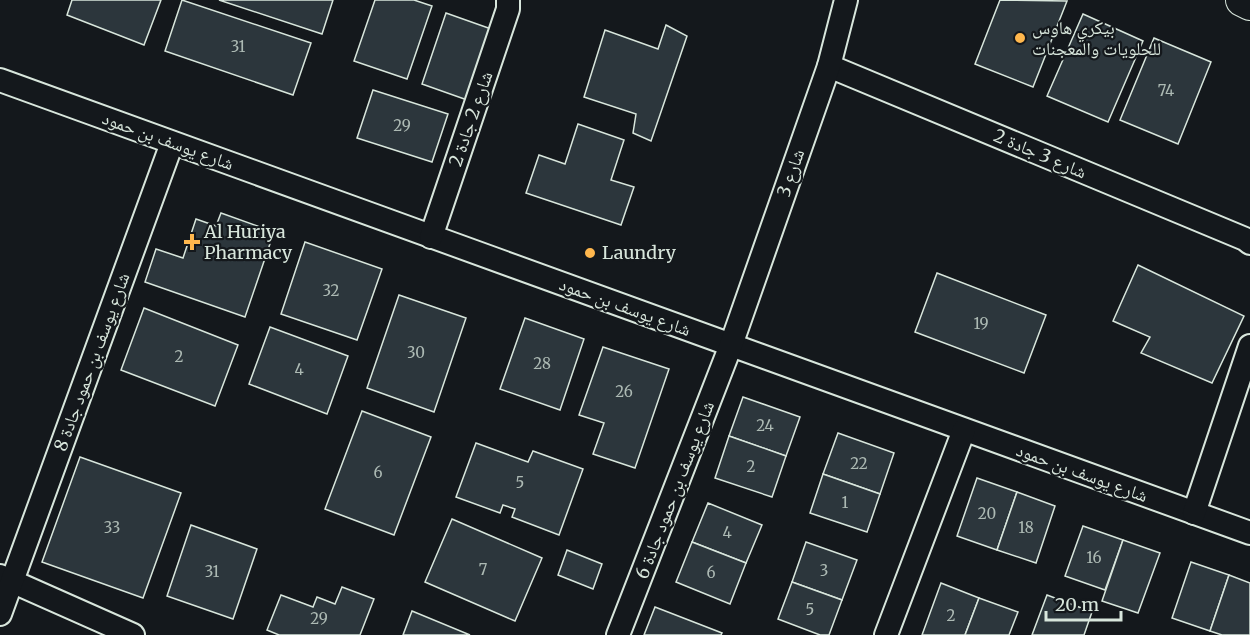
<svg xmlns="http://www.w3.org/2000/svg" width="1250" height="635" font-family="Merriweather,'Noto Naskh Arabic',serif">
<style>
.building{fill:#2c363c;stroke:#d8e6dc;stroke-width:1.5}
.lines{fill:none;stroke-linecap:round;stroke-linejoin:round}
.street-casing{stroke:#d8e6dc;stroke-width:26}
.secondary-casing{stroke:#d8e6dc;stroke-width:34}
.street{stroke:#14181c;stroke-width:22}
.secondary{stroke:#14181c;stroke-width:32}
.poi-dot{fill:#ffb74d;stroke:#14181c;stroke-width:2}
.labels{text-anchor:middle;stroke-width:4.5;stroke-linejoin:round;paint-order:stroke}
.number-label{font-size:15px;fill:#adbab4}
.poi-label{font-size:18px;fill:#d8e6dc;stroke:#14181c;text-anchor:start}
.street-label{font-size:18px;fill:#d8e6dc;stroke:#14181c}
</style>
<rect width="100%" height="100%" fill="#14181c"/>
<!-- building -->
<g class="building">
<path d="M72,0H161L144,45L67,15Z"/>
<path d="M182,0L311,43L293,95L165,51Z"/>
<path d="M219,0H333L322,34Z"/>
<path d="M375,0H414L432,6L407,79L354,61Z"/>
<path d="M1000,0L1067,1L1033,87L975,64Z"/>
<path d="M446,13L494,30L470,101L422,84Z"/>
<path d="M1083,14L1143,41L1108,122L1047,96Z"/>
<path d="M666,25L687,36L651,141L633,133L636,114L584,97L605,30L658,49Z"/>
<path d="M1154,38L1211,62L1178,144L1120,120Z"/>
<path d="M373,90L448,114L432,162L357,138Z"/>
<path d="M578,124L624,140L611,180L634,187L621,225L526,193L539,155L565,164Z"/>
<path d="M221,213L274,232L245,317L145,282L156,249L183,258L196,219L216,226Z"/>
<path d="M305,242L382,269L357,340L281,314Z"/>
<path d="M1138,265L1244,316L1212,383L1141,353L1150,337L1113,321Z"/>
<path d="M937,273L1046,315L1024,373L915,332Z"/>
<path d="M399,295L466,318L434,412L367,388Z"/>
<path d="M144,308L238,345L215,406L121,370Z"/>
<path d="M525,318L584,339L560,410L500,389Z"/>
<path d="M270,327L348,356L327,414L249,384Z"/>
<path d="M603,347L669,369L635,468L593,454L604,423L579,415Z"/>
<path d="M743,397L800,417L786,456L729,436Z"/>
<path d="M362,411L431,437L394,535L325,509Z"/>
<path d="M838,433L894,453L880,494L823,474Z"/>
<path d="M729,436L786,456L772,497L715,478Z"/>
<path d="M476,443L528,462L533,451L583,469L559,535L512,517L515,509L503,505L500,513L456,497Z"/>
<path d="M80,457L181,493L143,598L42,562Z"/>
<path d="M823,474L880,494L867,532L810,513Z"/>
<path d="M977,478L1017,492L997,550L957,536Z"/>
<path d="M1017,492L1055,506L1036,563L997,550Z"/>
<path d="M708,503L762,525L746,563L692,542Z"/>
<path d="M452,519L542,558L515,621L425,582Z"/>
<path d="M191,525L257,549L233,619L167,596Z"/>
<path d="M1083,526L1123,540L1105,590L1065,576Z"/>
<path d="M1123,540L1160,553L1138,613L1102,601Z"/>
<path d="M692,542L746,563L730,604L676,582Z"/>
<path d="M806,542L857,560L842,600L792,582Z"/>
<path d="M567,550L602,564L593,589L558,575Z"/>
<path d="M1191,562L1229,575L1210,631L1172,618Z"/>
<path d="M1229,575L1250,583V635H1222L1210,631Z"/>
<path d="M792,582L842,600L829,635H820L778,619Z"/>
<path d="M941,583L979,598L965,635H922Z"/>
<path d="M342,587L374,599L360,635H279L267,630L281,595L313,607L317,597L335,604Z"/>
<path d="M1047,595L1092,612L1084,635H1032Z"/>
<path d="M979,598L1018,612L1009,635H965Z"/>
<path d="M655,607L722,633L721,635H644Z"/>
<path d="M412,611L470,635H403Z"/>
</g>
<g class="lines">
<!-- street casing -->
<g class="street-casing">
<g id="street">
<path d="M829,66L1245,239L1250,243"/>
<path d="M0,80L1250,533"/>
<path d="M431,237L508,9V0"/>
<path d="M1194,513L1250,346"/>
<path d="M0,576L133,635"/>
<path d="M0,614L172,143"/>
<path d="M618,635L731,345L829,66L846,0"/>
<path d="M886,635L964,430"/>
</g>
</g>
<!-- secondary casing -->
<g class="secondary-casing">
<path id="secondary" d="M1242,0L1250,4"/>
</g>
<!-- street -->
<use href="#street" class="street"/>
<!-- secondary -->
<use href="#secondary" class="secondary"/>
</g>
<!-- markers -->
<g class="poi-dot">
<circle cx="1020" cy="38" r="6"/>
<path d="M189 233h6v6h6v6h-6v6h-6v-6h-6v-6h6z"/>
<circle cx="590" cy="253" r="6"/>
</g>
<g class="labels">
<!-- number labels -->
<g class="number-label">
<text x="238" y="52">31</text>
<text x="1166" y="96">74</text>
<text x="402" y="131">29</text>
<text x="331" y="296">32</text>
<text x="981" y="329">19</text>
<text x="416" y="358">30</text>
<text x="179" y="362">2</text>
<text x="542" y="369">28</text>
<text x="299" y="375">4</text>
<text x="624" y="397">26</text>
<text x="765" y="431">24</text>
<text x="859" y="469">22</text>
<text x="751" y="472">2</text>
<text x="378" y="478">6</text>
<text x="520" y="488">5</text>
<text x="845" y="508">1</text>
<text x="987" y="519">20</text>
<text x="112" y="533">33</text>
<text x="1026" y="533">18</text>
<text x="727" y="538">4</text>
<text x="1094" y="563">16</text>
<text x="483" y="575">7</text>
<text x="824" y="576">3</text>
<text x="212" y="577">31</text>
<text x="711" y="578">6</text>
<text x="810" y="615">5</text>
<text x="951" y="621">2</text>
<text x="319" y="624">29</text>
</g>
<!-- poi labels -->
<g class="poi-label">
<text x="1032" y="34">بيكري هاوس<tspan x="1032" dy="21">للحلويات والمعجنات</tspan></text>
<text x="204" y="238">Al Huriya<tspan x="204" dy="21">Pharmacy</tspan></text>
<text x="602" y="259">Laundry</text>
</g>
<!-- street labels -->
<g class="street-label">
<text transform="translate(471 119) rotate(-71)" y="6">شارع 2 جادة 2</text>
<text transform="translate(168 141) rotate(20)" y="6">شارع يوسف بن حمود</text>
<text transform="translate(1040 154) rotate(23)" y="6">شارع 3 جادة 2</text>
<text transform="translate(791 173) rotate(-71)" y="6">شارع 3</text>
<text transform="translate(625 307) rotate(20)" y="6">شارع يوسف بن حمود</text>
<text transform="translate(92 362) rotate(-70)" y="6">شارع يوسف بن حمود جادة 8</text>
<text transform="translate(1082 473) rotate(20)" y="6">شارع يوسف بن حمود</text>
<text transform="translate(675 490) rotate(-69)" y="6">شارع يوسف بن حمود جادة 6</text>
</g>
</g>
<!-- scale -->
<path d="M1046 611v9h75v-9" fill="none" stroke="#d8e6dc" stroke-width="3"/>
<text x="1055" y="611" font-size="18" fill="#d8e6dc" stroke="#14181c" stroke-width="4.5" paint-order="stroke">20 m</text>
</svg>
